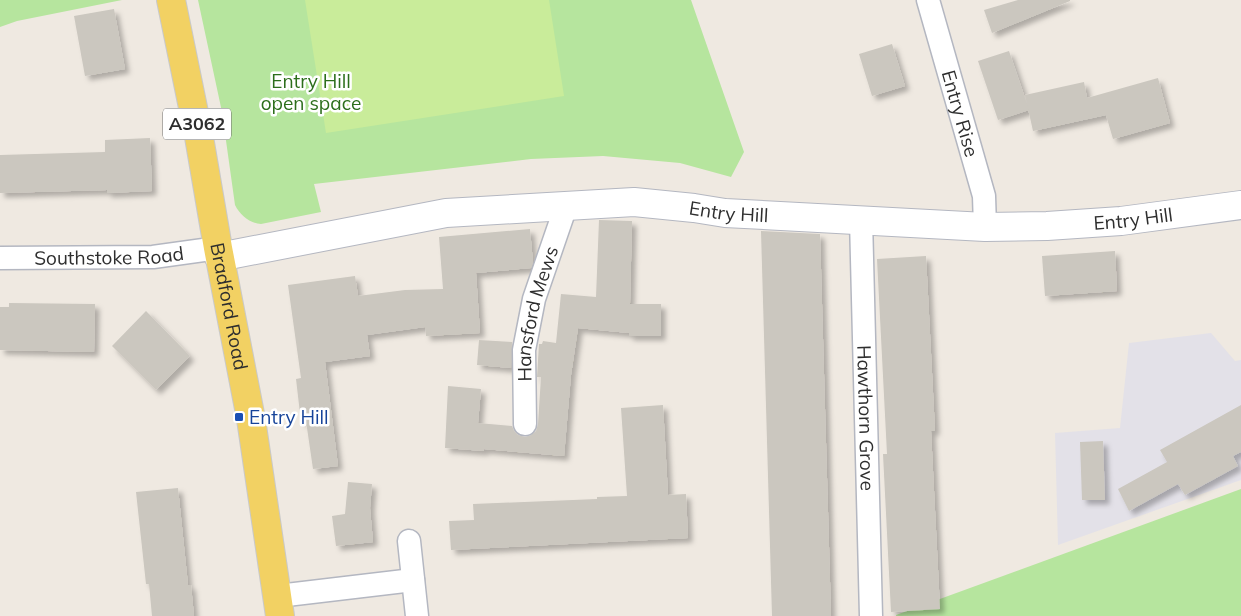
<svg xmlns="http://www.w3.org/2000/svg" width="1241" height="616" font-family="Mulish,sans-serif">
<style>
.industrial{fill:#e3e1e8}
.green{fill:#b6e59e}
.pitch{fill:#c9ec9a}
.building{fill:#cbc7bf;filter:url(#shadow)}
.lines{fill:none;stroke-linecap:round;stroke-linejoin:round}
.minor-casing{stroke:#b4b7c1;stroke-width:25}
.tertiary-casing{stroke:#b4b7c1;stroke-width:30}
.primary-casing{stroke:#c9c9c9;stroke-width:30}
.minor{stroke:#fff;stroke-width:22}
.tertiary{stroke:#fff;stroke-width:28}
.primary{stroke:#f2d163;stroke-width:28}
.transit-dot{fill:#1a4fb4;stroke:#fff;stroke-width:2}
.labels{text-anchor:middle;stroke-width:5;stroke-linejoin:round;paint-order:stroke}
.shield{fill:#fff;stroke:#6d6d6d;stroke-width:1}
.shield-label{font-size:18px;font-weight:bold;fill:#2e2e2e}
.park-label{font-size:19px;fill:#2c6e1b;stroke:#fff}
.street-label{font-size:19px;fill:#2e2e2e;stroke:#fff}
.transit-label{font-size:19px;fill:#164399;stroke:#fff;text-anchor:start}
</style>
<defs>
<filter id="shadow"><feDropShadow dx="4.5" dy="4.5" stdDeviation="2.5" flood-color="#0004"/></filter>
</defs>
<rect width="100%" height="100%" fill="#efe9e1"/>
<!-- industrial -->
<path class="industrial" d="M1211,333L1235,361L1241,360V480L1058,545L1055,433L1120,428L1129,343Z"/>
<!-- green -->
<g class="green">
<path d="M0,0H122L17,21L0,27Z"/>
<path d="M198,0H691L744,152L731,177L680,163L603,156L531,159L314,184L321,212L261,224C249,223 240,215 235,205L222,112Z"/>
<path d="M1241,489V616H896V615Z"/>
</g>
<!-- pitch -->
<path class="pitch" d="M305,0H549L564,96L326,133Z"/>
<!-- building -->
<g class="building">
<path d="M1018,0H1070V1L992,33L984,10Z"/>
<path d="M114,9L125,69L85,76L74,16Z"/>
<path d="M892,44L905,86L872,96L859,54Z"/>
<path d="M1009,51L1029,110L998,120L978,61Z"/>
<path d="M1158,78L1170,123L1113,139L1106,115L1033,131L1025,95L1084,82L1087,98Z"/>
<path d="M150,138L152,191L107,193V190L0,193V155L105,152V140Z"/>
<path d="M599,220L632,221L630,304H661V336H629V333L578,328L571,375L564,456L484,449V451L445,448L448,386L481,389L478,423L512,426L514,431L518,435L525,437L531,435L536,431L538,424L541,377H537L539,344H542L543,341L556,343L561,294L596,297Z"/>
<path d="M530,229L533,263L531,268L476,273L480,333L426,336L425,327L367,335L370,356L325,362L338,466L313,469L306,421L301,422L296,379L301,378L288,285L355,276L358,296L405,290L443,289L439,237Z"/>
<path d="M761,231L820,234L831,616H772Z"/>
<path d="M1115,251L1117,291L1045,296L1042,256Z"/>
<path d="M926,256L935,431H931L940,609L891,612L883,454H887L877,259Z"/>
<path d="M9,303L95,304L94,352L0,350V307H9Z"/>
<path d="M146,311L190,356L156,390L112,346Z"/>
<path d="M479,340L512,342L511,368L477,365Z"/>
<path d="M663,405L668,495L686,494L688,538L451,550L449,521L474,520L473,504L597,499V497L627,496L621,408Z"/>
<path d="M1241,405V452L1233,456L1238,466L1185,495L1178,484L1129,511L1118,489L1167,462L1160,450Z"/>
<path d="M1103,441L1105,500H1082L1080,442Z"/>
<path d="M348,482L372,484L370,508L373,542L336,546L332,516L345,514Z"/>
<path d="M178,488L188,585H191L194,616H152L149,584H146L136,492Z"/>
</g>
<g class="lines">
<!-- minor casing -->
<g class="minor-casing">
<g id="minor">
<path id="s1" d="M928,0L984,196L985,227"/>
<path id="s2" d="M861,219L871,616"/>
<path id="s3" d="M0,258L153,257L218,248"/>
<path id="s4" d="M525,424L524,350L534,299L566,206"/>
<path d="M409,541L417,616"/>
<path d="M278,596L413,580"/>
</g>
</g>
<!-- tertiary casing -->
<g class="tertiary-casing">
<g id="tertiary">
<path id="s5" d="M219,257L446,213L634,202L694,208L725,213L985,227L1047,226L1121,221L1241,205"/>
</g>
</g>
<!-- primary casing -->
<g class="primary-casing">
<g id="primary">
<path id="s6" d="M171,0L199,137L218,248L251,419L280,616"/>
</g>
</g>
<!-- minor -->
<use href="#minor" class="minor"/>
<!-- tertiary -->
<use href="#tertiary" class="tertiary"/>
<!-- primary -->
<use href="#primary" class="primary"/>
</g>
<!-- markers -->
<rect class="transit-dot" x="234" y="412" width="10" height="10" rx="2.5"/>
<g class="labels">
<!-- shield labels -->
<rect class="shield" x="163" y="108.5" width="68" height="31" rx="4"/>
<g class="shield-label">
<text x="197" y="130">A3062</text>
</g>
<!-- park labels -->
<g class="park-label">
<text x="311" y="88">Entry Hill<tspan x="311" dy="22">open space</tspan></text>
</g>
<!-- street labels -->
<g class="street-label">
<text dy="7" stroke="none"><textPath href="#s1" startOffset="118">Entry Rise</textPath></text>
<text dy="7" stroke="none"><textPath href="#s5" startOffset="515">Entry Hill</textPath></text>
<text dy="7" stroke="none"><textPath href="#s5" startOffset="920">Entry Hill</textPath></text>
<text dy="7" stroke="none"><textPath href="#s3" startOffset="109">Southstoke Road</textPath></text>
<text dy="7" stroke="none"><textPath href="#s6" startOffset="312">Bradford Road</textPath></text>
<text dy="7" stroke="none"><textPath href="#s4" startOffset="112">Hansford Mews</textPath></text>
<text dy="7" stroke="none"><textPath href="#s2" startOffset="199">Hawthorn Grove</textPath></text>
</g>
<!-- transit labels -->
<g class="transit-label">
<text x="249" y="424">Entry Hill</text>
</g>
</g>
</svg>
